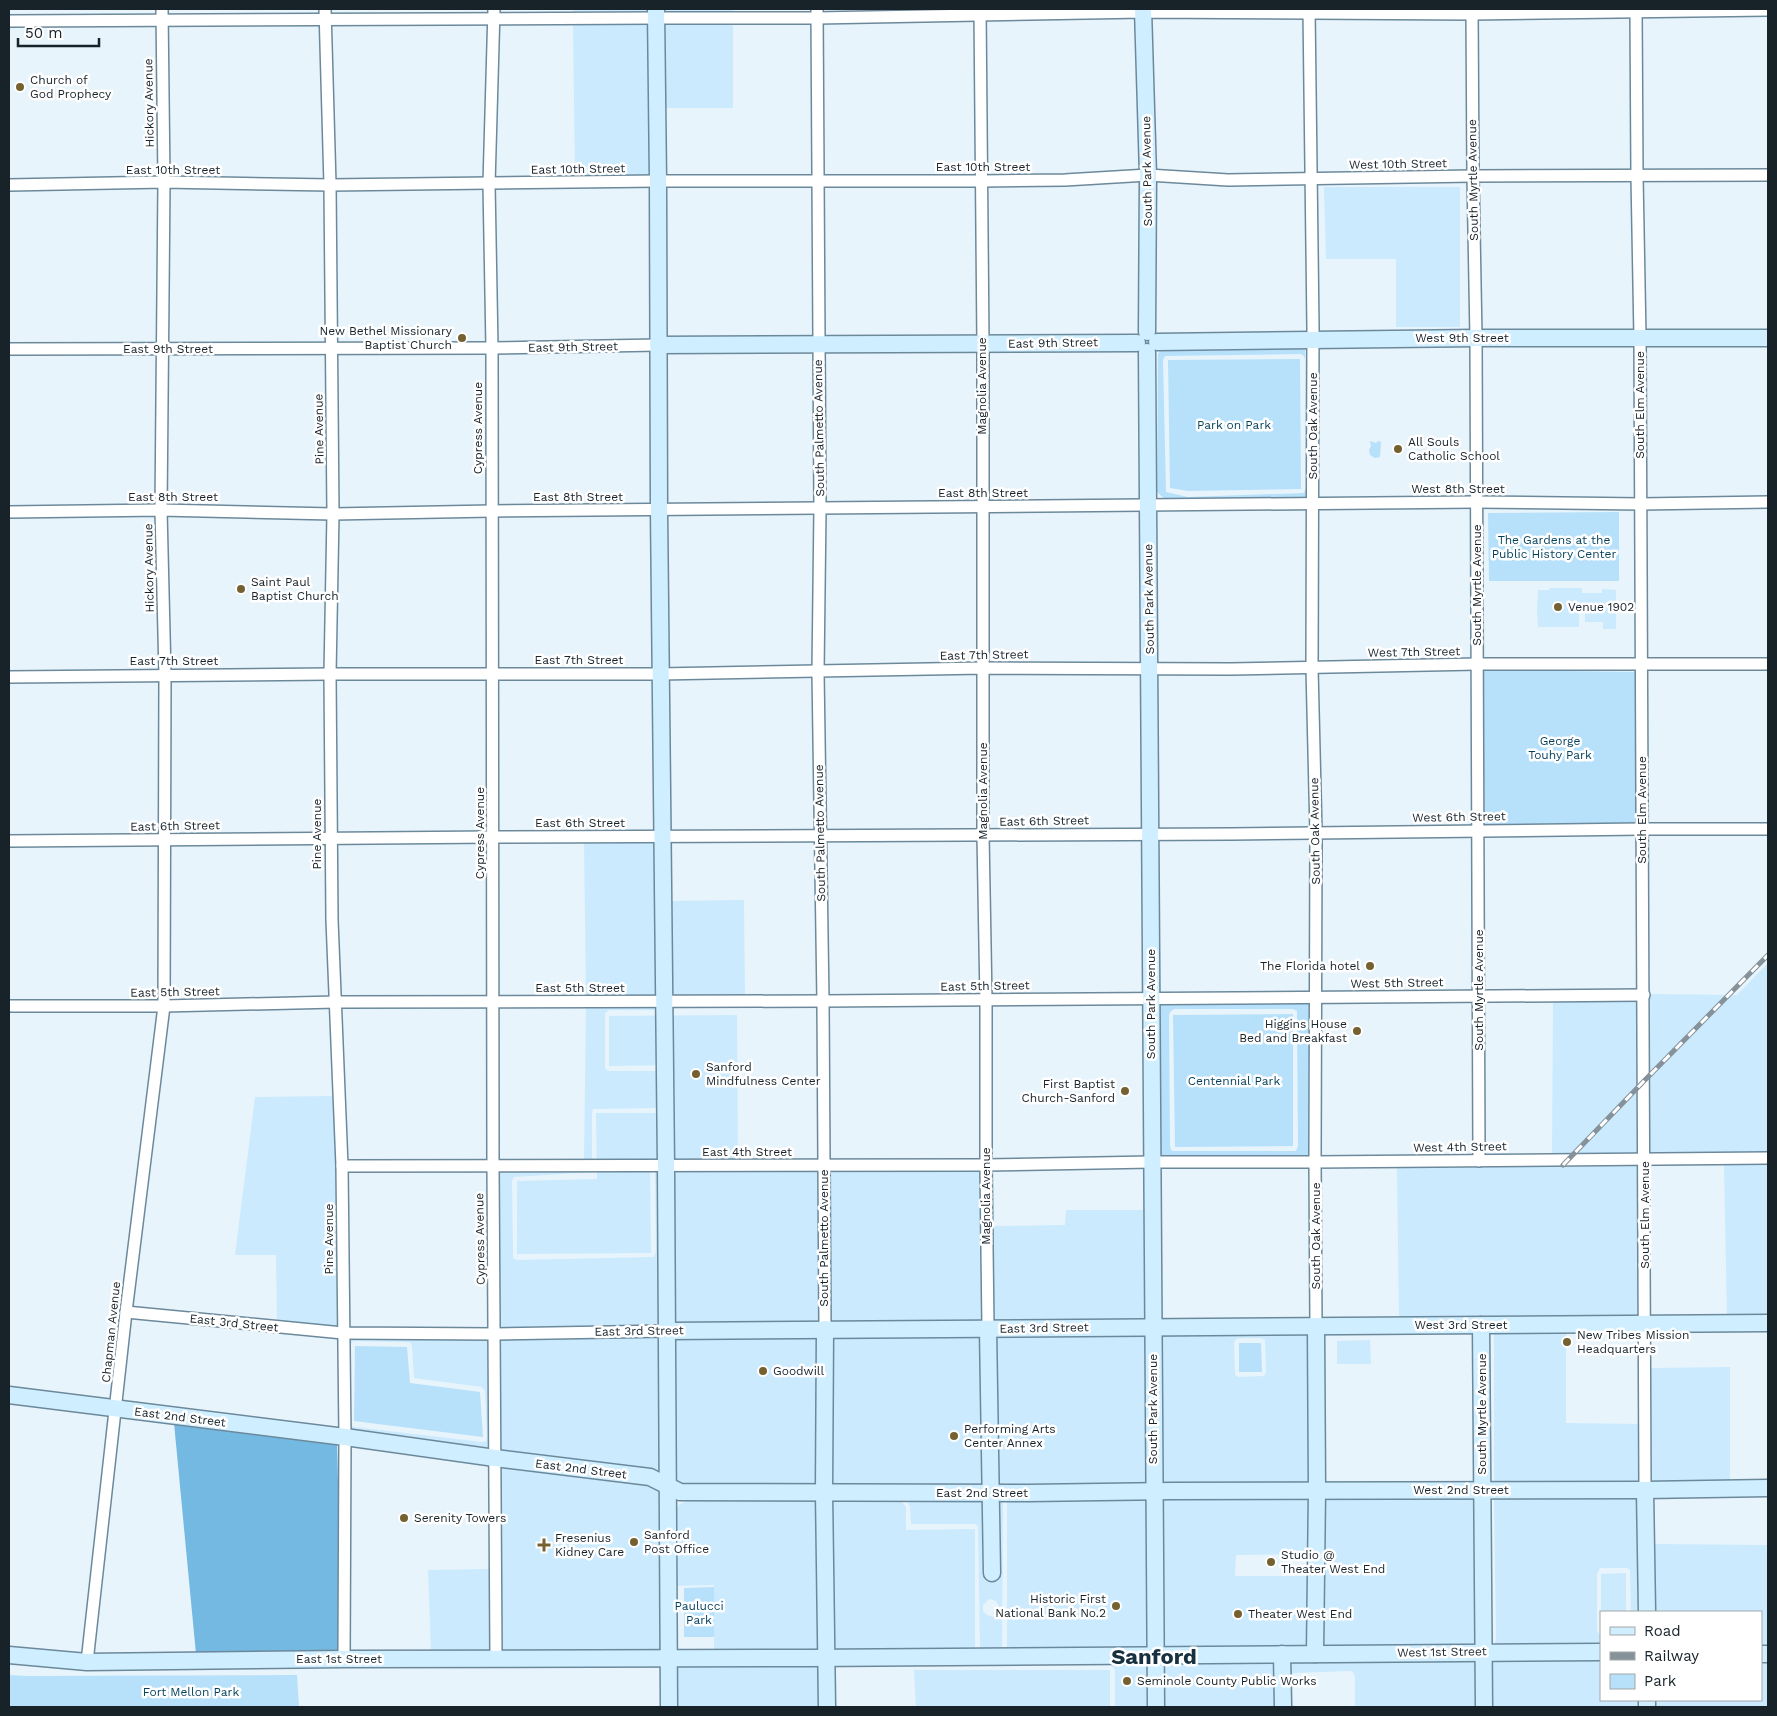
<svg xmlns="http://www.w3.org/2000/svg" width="1777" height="1716" font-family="'Work Sans',sans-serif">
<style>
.built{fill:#cbeafe;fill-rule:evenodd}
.green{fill:#b7e0fa;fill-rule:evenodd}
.forest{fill:#74b9e2}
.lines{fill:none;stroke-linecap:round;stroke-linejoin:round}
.street-casing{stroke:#6c899b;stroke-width:14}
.secondary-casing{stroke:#6c899b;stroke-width:19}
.street{stroke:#fff;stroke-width:11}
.secondary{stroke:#cfeeff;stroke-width:16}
.rail-casing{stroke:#86929a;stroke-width:5}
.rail{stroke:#fff;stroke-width:3;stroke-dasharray:9;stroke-linecap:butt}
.poi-dot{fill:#75602f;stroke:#fff;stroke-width:2}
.labels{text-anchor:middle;stroke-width:5;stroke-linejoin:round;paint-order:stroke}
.poi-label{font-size:12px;fill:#172229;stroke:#fff;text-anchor:start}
.street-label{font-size:12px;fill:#172229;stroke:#fff}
.park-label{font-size:12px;fill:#023f5a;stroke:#fff}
.town-label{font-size:22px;font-weight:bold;fill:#173140;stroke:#fff}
</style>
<rect width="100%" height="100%" fill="#e7f4fc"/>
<!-- built -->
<g class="built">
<path d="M573,9H650V11L573,12Z"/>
<path d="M661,9H733V12L661,11Z"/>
<path d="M650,24L652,175L575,176L573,25Z"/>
<path d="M661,24H733V108H663Z"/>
<path d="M1324,187H1460V327H1396V259H1326Z"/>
<path d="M1550,588H1582V593H1602V589L1616,590V629H1603V622H1585V611H1579V627H1538L1537,610L1538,590H1549Z"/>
<path d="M584,843H657L658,995L586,996Z"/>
<path d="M744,900L745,995H670L669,901Z"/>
<path d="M1768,963V1152L1650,1153L1649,994L1737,995Z"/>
<path d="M1638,1001L1639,1153L1552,1154L1553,1002Z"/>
<path d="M586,1008H659V1010H609L605,1013V1069L609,1071H659L660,1108L593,1109L592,1113V1160H584Z"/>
<path d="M737,1015L738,1160L650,1159L651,1253L517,1254V1181L597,1179L596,1113H672L671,1065L609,1066V1016Z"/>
<path d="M334,1096L337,1166L338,1327L277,1321L276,1255H235L255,1097Z"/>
<path d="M1768,1164V1317H1727L1724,1165Z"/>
<path d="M1639,1166V1317L1399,1319L1397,1168Z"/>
<path d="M498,1171L592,1172L514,1177L512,1181L513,1254V1258L517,1260L654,1257L656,1252L655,1172H661L662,1325L500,1327Z"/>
<path d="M818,1171L819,1323L673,1324L672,1172Z"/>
<path d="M829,1171H981L983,1323H830Z"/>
<path d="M1066,1210H1146L1147,1320L994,1323L992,1226L1065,1225Z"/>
<path d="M1494,1331H1566V1423L1640,1424V1484H1494Z"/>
<path d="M1311,1332V1484L1159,1485L1158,1333ZM1239,1338H1261L1265,1340L1266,1372L1264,1376L1239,1377L1235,1375L1234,1343L1236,1339Z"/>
<path d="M1147,1333L1148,1485L996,1486L994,1335Z"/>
<path d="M819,1335L818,1486H681L674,1482L673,1337Z"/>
<path d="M830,1335H983L985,1486H830Z"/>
<path d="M662,1337L663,1476L500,1452V1340Z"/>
<path d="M349,1340H489V1451L351,1431V1425L354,1427L482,1442L486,1441L487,1436L485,1391L482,1387L414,1378L412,1347L411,1343L407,1342L353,1341L350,1346V1371Z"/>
<path d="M1370,1340L1371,1364H1337V1341Z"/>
<path d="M1730,1367V1482L1651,1484V1368Z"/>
<path d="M500,1465L649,1483L663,1490V1652H502Z"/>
<path d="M1298,1497L1306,1499L1310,1504L1311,1554L1236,1555L1235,1576H1310L1309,1643L1307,1646L1007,1650V1500Z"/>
<path d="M1322,1497L1474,1498L1476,1645L1320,1647Z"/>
<path d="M1494,1497H1640L1641,1612H1631L1630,1570L1627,1568H1600L1597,1574V1631L1601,1637V1646L1495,1645L1496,1637Z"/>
<path d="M907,1499H985L987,1580L998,1579L997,1499H1003L1002,1650H980L978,1526L975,1524H911L910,1507ZM989,1599L996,1601L999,1606L998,1612L993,1617L987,1615L983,1611V1605Z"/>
<path d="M895,1500L902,1502L906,1507V1530L975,1529V1650L714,1653V1585L674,1586V1511L680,1504L687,1501Z"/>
<path d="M1652,1544L1768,1545V1648H1761V1612H1652Z"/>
<path d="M490,1569L491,1652H431L428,1570Z"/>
<path d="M1626,1573V1612H1601V1574Z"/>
<path d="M1481,1658L1478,1707H1355V1677L1353,1672L1350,1671L1294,1673L1292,1675L1293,1707H1288V1660Z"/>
<path d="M1493,1658H1601V1700H1641V1707H1489V1675Z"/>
<path d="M1277,1660V1707H1161V1661Z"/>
<path d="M1150,1661V1707H1115V1670L1111,1665L915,1664Z"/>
<path d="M1761,1661H1768V1707H1653V1700H1761Z"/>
<path d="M674,1664H821V1707H675Z"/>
<path d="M914,1670H1110V1707H916Z"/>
</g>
<!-- green -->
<g class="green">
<path d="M1305,348L1307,498L1167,501L1157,492L1158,354L1160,351L1166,349ZM1300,354L1303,355L1305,359L1306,488L1304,493L1188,497L1166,492L1163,360L1165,356Z"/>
<path d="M1300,359L1301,489L1188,491L1170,488L1168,360Z"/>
<path d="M1370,441L1376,443L1378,441L1381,442L1380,457L1375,458L1370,455L1369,450L1371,446Z"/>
<path d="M1619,512V581H1489L1488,513Z"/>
<path d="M1481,670L1638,672L1637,824H1483Z"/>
<path d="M1157,1004H1310L1309,1156H1157ZM1174,1009H1293L1297,1011L1298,1146L1296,1151H1172L1170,1147L1169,1015L1170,1012Z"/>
<path d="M1293,1014V1146L1175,1147L1173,1015Z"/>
<path d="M1239,1343H1261L1262,1372H1239Z"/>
<path d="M355,1346L407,1347L410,1383L480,1392L483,1437L354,1421Z"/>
<path d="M714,1587V1637H684V1588Z"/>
<path d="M9,1675L28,1676L297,1675L299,1707H9Z"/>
</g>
<!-- forest -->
<path class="forest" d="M174,1423L337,1442L339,1521L338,1652L196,1654Z"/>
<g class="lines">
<!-- street casing -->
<g class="street-casing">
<g id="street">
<path d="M325,9L330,185L333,514L330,674L332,920L342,1166L345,1437L344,1659"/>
<path d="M494,9L489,184L492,348L493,1165L496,1658"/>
<path d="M817,9L820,508L818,672L823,1001L825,1329"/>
<path d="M980,9L983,344V835L986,1000V1165L988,1329"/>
<path d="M1309,9L1313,328L1312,668L1316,833L1315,1162L1316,1326"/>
<path d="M1472,9L1473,176L1476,338L1479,1161"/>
<path d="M1636,9L1637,176L1640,338L1645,1490"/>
<path d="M9,21L656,18H817L1143,12L1472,14L1768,10"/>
<path d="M9,185L164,182L330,185L658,181H982L1065,180L1148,175L1228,180L1473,176L1768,175"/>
<path d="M9,349L492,348L658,345"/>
<path d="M9,512L161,510L333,514L492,511L1476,502L1641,504L1768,502"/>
<path d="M9,677L330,674H660L983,668L1231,669L1477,664H1768"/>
<path d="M9,841L494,837L1231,834L1642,829H1768"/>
<path d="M9,1006H164L336,1002L823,1001L1644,995"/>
<path d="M342,1166L986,1165L1151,1162H1315L1768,1158"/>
<path d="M126,1312L343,1333L495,1334L667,1331"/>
<path d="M87,1662L126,1312L164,1006L165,675L161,510L164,182L162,9"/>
</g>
</g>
<!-- secondary casing -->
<g class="secondary-casing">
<g id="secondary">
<path d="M656,9L658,181L659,510L666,1166L669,1707"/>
<path d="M1143,9L1148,175L1147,332"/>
<path d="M1157,342L1476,338H1768"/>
<path d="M658,345L1137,343"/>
<path d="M1147,352L1156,1707"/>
<path d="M1481,1325L1484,1707"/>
<path d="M825,1329L824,1492L827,1707"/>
<path d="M988,1329L992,1573"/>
<path d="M667,1331L1768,1323"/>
<path d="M9,1395L345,1437L495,1458L650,1477L680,1492L1028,1493L1172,1491L1645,1490L1768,1488"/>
<path d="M1645,1490L1647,1612"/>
<path d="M1282,1654L1283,1707"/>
<path d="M1315,1654L1317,1491L1316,1326"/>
<path d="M1761,1654H1768"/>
<path d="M9,1655L87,1662L344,1659L809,1658L1601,1652"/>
<path d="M1647,1707V1700"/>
</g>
</g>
<!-- street -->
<use href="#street" class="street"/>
<!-- secondary -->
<use href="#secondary" class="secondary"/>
<!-- rail casing -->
<g class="rail-casing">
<path id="rail" d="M1563,1165L1644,1081L1768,955"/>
</g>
<!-- rail -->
<use href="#rail" class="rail"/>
</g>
<!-- markers -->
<g class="poi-dot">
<circle cx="20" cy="87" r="5"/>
<circle cx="462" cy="338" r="5"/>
<circle cx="1398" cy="449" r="5"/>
<circle cx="241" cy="589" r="5"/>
<circle cx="1558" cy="607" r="5"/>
<circle cx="1370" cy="966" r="5"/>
<circle cx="1357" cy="1031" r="5"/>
<circle cx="696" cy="1074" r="5"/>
<circle cx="1125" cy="1091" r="5"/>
<circle cx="1567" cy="1342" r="5"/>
<circle cx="763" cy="1371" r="5"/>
<circle cx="954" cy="1436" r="5"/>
<circle cx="404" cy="1518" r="5"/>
<circle cx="634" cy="1542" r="5"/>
<path d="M541.5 1537.5h5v5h5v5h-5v5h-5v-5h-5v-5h5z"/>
<circle cx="1271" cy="1562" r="5"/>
<circle cx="1116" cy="1606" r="5"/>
<circle cx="1238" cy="1614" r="5"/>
<circle cx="1127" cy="1681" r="5"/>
</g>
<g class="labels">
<!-- poi labels -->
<g class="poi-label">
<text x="30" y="84">Church of<tspan x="30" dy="14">God Prophecy</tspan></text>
<text x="452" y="335" text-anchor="end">New Bethel Missionary<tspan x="452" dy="14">Baptist Church</tspan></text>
<text x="1408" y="446">All Souls<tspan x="1408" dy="14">Catholic School</tspan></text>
<text x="251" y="586">Saint Paul<tspan x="251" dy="14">Baptist Church</tspan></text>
<text x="1568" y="611">Venue 1902</text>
<text x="1360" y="970" text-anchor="end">The Florida hotel</text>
<text x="1347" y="1028" text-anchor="end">Higgins House<tspan x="1347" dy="14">Bed and Breakfast</tspan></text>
<text x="706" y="1071">Sanford<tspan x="706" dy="14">Mindfulness Center</tspan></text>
<text x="1115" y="1088" text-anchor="end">First Baptist<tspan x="1115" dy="14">Church-Sanford</tspan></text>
<text x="1577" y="1339">New Tribes Mission<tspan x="1577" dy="14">Headquarters</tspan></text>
<text x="773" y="1375">Goodwill</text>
<text x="964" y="1433">Performing Arts<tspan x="964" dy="14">Center Annex</tspan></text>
<text x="414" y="1522">Serenity Towers</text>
<text x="644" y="1539">Sanford<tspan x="644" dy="14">Post Office</tspan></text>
<text x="555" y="1542">Fresenius<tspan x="555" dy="14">Kidney Care</tspan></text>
<text x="1281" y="1559">Studio @<tspan x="1281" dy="14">Theater West End</tspan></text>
<text x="1106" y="1603" text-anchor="end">Historic First<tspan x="1106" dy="14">National Bank No.2</tspan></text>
<text x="1248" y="1618">Theater West End</text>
<text x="1137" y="1685">Seminole County Public Works</text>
</g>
<!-- street labels -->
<g class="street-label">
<text transform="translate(149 103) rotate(-91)" y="4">Hickory Avenue</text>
<text transform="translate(1398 164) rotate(-1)" y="4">West 10th Street</text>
<text x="983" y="171">East 10th Street</text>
<text transform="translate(578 169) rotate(-1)" y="4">East 10th Street</text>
<text x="173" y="174">East 10th Street</text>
<text transform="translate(1147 171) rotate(-91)" y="4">South Park Avenue</text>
<text transform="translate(1473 180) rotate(-91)" y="4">South Myrtle Avenue</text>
<text x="1462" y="342">West 9th Street</text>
<text transform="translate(1053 343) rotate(-1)" y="4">East 9th Street</text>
<text transform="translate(573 347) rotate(-1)" y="4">East 9th Street</text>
<text x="168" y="353">East 9th Street</text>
<text transform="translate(982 386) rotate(-90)" y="4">Magnolia Avenue</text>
<text transform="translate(1640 405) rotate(-90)" y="4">South Elm Avenue</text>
<text transform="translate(1313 426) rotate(-90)" y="4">South Oak Avenue</text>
<text transform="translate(478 428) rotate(-90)" y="4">Cypress Avenue</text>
<text transform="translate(819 428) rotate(-91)" y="4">South Palmetto Avenue</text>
<text transform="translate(319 429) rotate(-91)" y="4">Pine Avenue</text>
<text x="1458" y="493">West 8th Street</text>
<text x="983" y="497">East 8th Street</text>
<text x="173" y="501">East 8th Street</text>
<text x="578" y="501">East 8th Street</text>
<text transform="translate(149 568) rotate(-91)" y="4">Hickory Avenue</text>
<text transform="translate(1477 585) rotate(-90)" y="4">South Myrtle Avenue</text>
<text transform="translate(1149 599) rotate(-91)" y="4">South Park Avenue</text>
<text transform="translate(1414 652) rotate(-1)" y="4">West 7th Street</text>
<text transform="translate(984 655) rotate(-1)" y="4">East 7th Street</text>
<text x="579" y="664">East 7th Street</text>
<text x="174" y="665">East 7th Street</text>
<text transform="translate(983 791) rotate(-90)" y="4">Magnolia Avenue</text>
<text transform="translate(1642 810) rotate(-90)" y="4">South Elm Avenue</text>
<text transform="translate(1459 817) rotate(-1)" y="4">West 6th Street</text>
<text transform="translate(1044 821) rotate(-1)" y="4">East 6th Street</text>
<text x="580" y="827">East 6th Street</text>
<text transform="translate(175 826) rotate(-1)" y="4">East 6th Street</text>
<text transform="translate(1315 831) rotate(-91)" y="4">South Oak Avenue</text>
<text transform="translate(480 833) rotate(-90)" y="4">Cypress Avenue</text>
<text transform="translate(820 833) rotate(-91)" y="4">South Palmetto Avenue</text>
<text transform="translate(317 834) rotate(-90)" y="4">Pine Avenue</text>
<text transform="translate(1397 983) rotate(-1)" y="4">West 5th Street</text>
<text transform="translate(985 986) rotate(-1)" y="4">East 5th Street</text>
<text x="580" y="992">East 5th Street</text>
<text transform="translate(1479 990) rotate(-90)" y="4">South Myrtle Avenue</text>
<text transform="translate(175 992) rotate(-1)" y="4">East 5th Street</text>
<text transform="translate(1151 1004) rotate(-90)" y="4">South Park Avenue</text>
<text transform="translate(1460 1147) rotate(-1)" y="4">West 4th Street</text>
<text x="747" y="1156">East 4th Street</text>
<text transform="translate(986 1196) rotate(-90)" y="4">Magnolia Avenue</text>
<text transform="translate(1645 1215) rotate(-90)" y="4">South Elm Avenue</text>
<text transform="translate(1316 1236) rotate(-90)" y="4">South Oak Avenue</text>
<text transform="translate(824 1238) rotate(-90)" y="4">South Palmetto Avenue</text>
<text transform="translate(329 1239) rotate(-90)" y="4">Pine Avenue</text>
<text transform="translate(480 1239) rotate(-91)" y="4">Cypress Avenue</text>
<text transform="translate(234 1323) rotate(6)" y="4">East 3rd Street</text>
<text x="1461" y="1329">West 3rd Street</text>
<text transform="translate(1044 1328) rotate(-1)" y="4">East 3rd Street</text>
<text transform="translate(639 1331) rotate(-1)" y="4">East 3rd Street</text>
<text transform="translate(111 1332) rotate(-84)" y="4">Chapman Avenue</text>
<text transform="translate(1153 1409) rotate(-90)" y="4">South Park Avenue</text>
<text transform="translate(1482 1414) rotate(-90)" y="4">South Myrtle Avenue</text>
<text transform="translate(180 1417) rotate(7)" y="4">East 2nd Street</text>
<text transform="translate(581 1469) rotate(7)" y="4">East 2nd Street</text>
<text x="1461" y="1494">West 2nd Street</text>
<text x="982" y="1497">East 2nd Street</text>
<text transform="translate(1442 1652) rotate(-1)" y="4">West 1st Street</text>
<text x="339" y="1663">East 1st Street</text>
</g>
<!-- park labels -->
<g class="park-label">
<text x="1234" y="429">Park on Park</text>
<text x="1554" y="544">The Gardens at the<tspan x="1554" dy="14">Public History Center</tspan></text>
<text x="1560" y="745">George<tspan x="1560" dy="14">Touhy Park</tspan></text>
<text x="1234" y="1085">Centennial Park</text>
<text x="699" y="1610">Paulucci<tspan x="699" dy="14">Park</tspan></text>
<text x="191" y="1696">Fort Mellon Park</text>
</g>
<!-- town labels -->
<g class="town-label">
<text x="1154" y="1664">Sanford</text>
</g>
</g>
<!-- border -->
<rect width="1777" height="1716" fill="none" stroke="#172229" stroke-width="20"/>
<!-- legend -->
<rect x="1600" y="1611" width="162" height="90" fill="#ffffff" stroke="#a2a7a9"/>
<rect x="1610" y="1627" width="25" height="8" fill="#cfeeff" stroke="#a2a7a9"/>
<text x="1644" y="1636" font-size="15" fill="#172229">Road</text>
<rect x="1610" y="1652" width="25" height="8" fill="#86929a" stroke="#a2a7a9"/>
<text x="1644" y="1661" font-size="15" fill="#172229">Railway</text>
<rect x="1610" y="1674" width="25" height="15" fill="#b7e0fa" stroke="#a2a7a9"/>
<text x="1644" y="1686" font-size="15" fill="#172229">Park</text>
<!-- scale -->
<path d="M18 38v8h81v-8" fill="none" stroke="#172229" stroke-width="2.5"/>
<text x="25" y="38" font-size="15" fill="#172229" stroke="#ffffff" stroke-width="4" paint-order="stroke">50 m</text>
</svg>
